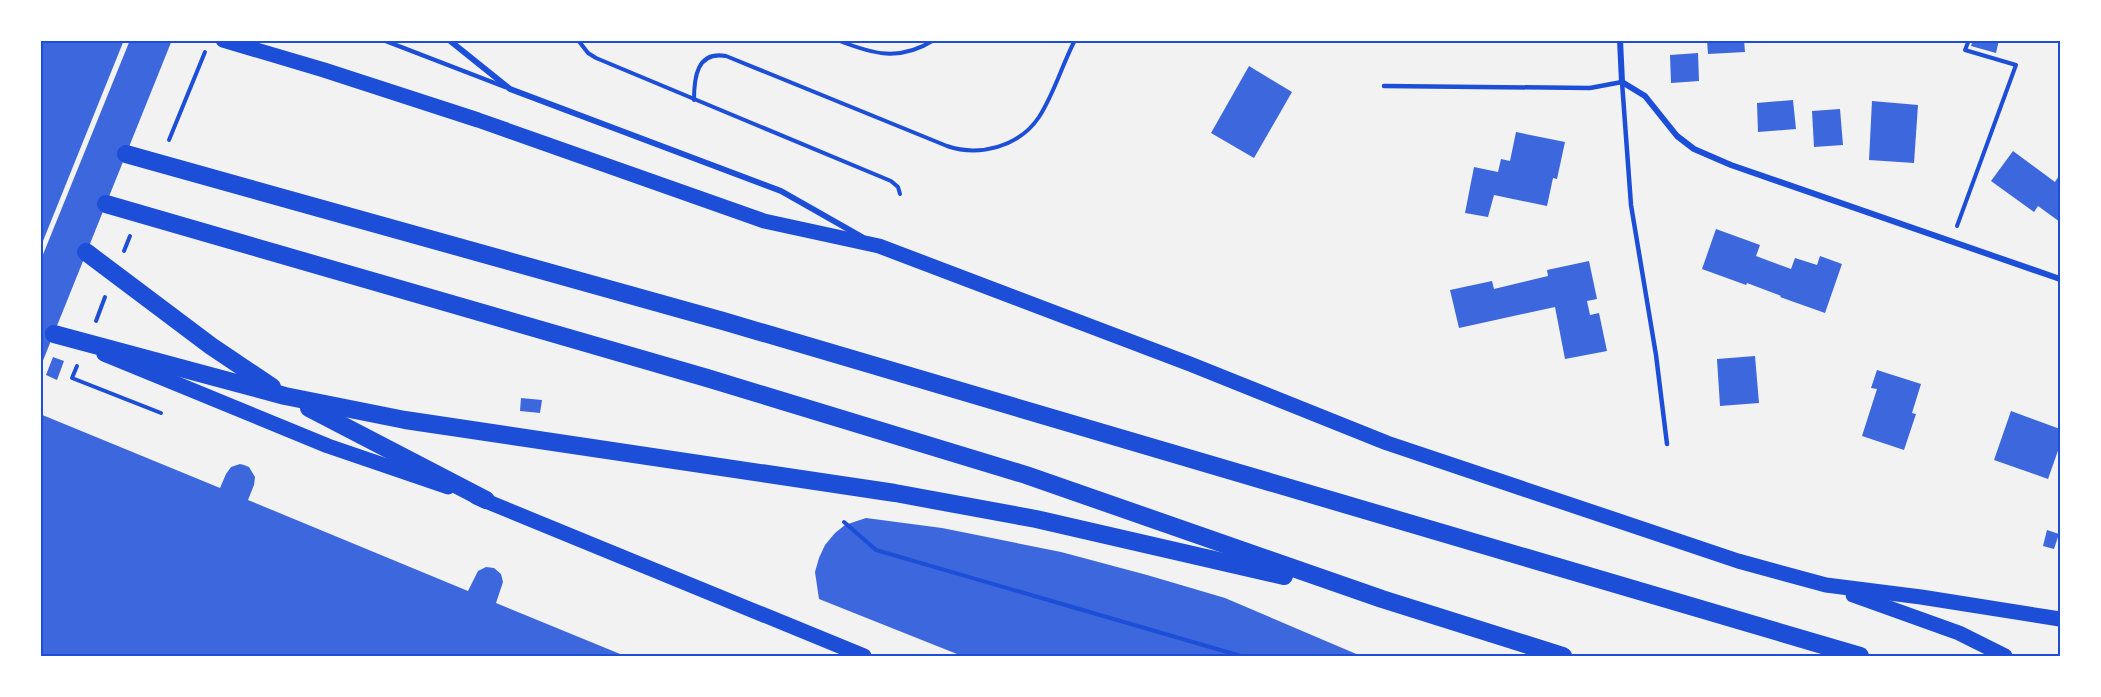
<svg xmlns="http://www.w3.org/2000/svg" width="2101" height="697" font-family="'Fira Sans Condensed',sans-serif">
<style>
.building{fill:#3d67dc}
.lines{fill:none;stroke-linecap:round;stroke-linejoin:round}
.path{stroke:#1d4ed8;stroke-width:4}
.service{stroke:#1d4ed8;stroke-width:4.5}
.minor{stroke:#1d4ed8;stroke-width:6}
.primary{stroke:#1d4ed8;stroke-width:15}
.motorway{stroke:#1d4ed8;stroke-width:18}
.neatline{fill:none;stroke:#1d4ed8;stroke-width:2}
</style>
<rect width="100%" height="100%" fill="#f2f2f2"/>
<!-- building -->
<g class="building">
<path d="M40,40H124L41,246H40Z"/>
<path d="M130,40H172L40,368V262Z"/>
<path d="M1707,40H1744L1745,52L1708,54Z"/>
<path d="M1973,40H1999L1996,53L1971,46Z"/>
<path d="M1698,53L1699,81L1671,83L1670,55Z"/>
<path d="M1249,66L1292,92L1254,158L1211,133Z"/>
<path d="M1793,100L1796,129L1758,132L1757,103Z"/>
<path d="M1872,101L1918,105L1914,163L1869,160Z"/>
<path d="M1840,109L1843,145L1814,147L1812,111Z"/>
<path d="M1516,132L1565,142L1557,179L1553,178L1547,206L1494,195L1488,217L1465,213L1474,167L1498,172L1501,159L1510,161Z"/>
<path d="M2013,151L2055,182L2060,174V222L2038,206L2034,212L1991,181Z"/>
<path d="M1716,229L1760,245L1756,256L1791,269L1795,258L1817,265L1820,256L1842,264L1825,313L1780,297L1781,296L1747,283L1746,285L1702,269Z"/>
<path d="M1589,261L1597,299L1587,301L1590,315L1599,313L1607,351L1565,359L1555,307L1459,328L1450,290L1492,281L1494,289L1548,276L1547,270Z"/>
<path d="M1755,356L1759,403L1720,406L1717,359Z"/>
<path d="M53,357L64,361L57,380L46,375Z"/>
<path d="M1877,370L1921,384L1912,413L1916,414L1904,450L1862,436L1877,389L1871,388Z"/>
<path d="M521,398L542,400L540,413L520,411Z"/>
<path d="M2011,411L2060,429V445L2048,479L1994,460Z"/>
<path d="M40,414L220,488L226,474L231,467L240,464L244,465L249,467L255,477L254,485L248,500L468,591L478,571L486,567L494,568L501,574L503,582L496,603L625,656H40Z"/>
<path d="M866,518L942,528L1061,552L1147,575L1225,598L1361,656H962L819,599L815,572L819,558L825,545L835,533L845,525Z"/>
<path d="M2047,530L2059,534L2054,549L2043,546Z"/>
</g>
<g class="lines">
<!-- path -->
<g class="path">
<path d="M578,40L588,53L596,58L891,181L898,187L900,194"/>
<path d="M837,40C873,54 899,62 934,40"/>
<path d="M694,100C694,77 697,51 726,56L947,146C979,157 1019,147 1039,117C1054,94 1062,65 1075,40"/>
<path d="M169,140L205,52"/>
<path d="M1957,226L2016,65L1965,50L1969,40"/>
<path d="M124,251L130,236"/>
<path d="M96,321L105,297"/>
<path d="M77,366L72,378L161,413"/>
<path d="M844,522L876,550L1241,656"/>
</g>
<!-- service -->
<g class="service">
<path d="M383,40L505,87"/>
<path d="M1384,86L1590,88L1622,82L1631,205L1656,355L1667,444"/>
</g>
<!-- minor -->
<g class="minor">
<path d="M449,40L510,89L781,191L862,237"/>
<path d="M1620,40L1622,82L1645,96L1677,136L1694,149L1731,165L2060,279"/>
</g>
<!-- primary -->
<g class="primary">
<path d="M223,40L324,70L478,120L764,221L879,246L1190,364L1387,443L1738,561L1826,585L1921,597L2060,619"/>
<path d="M104,354L328,446L448,487"/>
<path d="M476,497L864,656"/>
<path d="M1853,595L1959,633L2005,656"/>
</g>
<!-- motorway -->
<g class="motorway">
<path d="M126,154L723,321L1860,656"/>
<path d="M106,204L707,378L1026,475L1382,599L1563,656"/>
<path d="M86,252L211,346L272,387"/>
<path d="M54,334L285,396L405,420L895,493L1036,519L1284,576"/>
<path d="M309,408L486,500"/>
</g>
</g>
<!-- border -->
<rect width="2101" height="697" fill="none" stroke="#ffffff" stroke-width="84"/>
<rect x="42" y="42" width="2017" height="613" class="neatline"/>
</svg>
